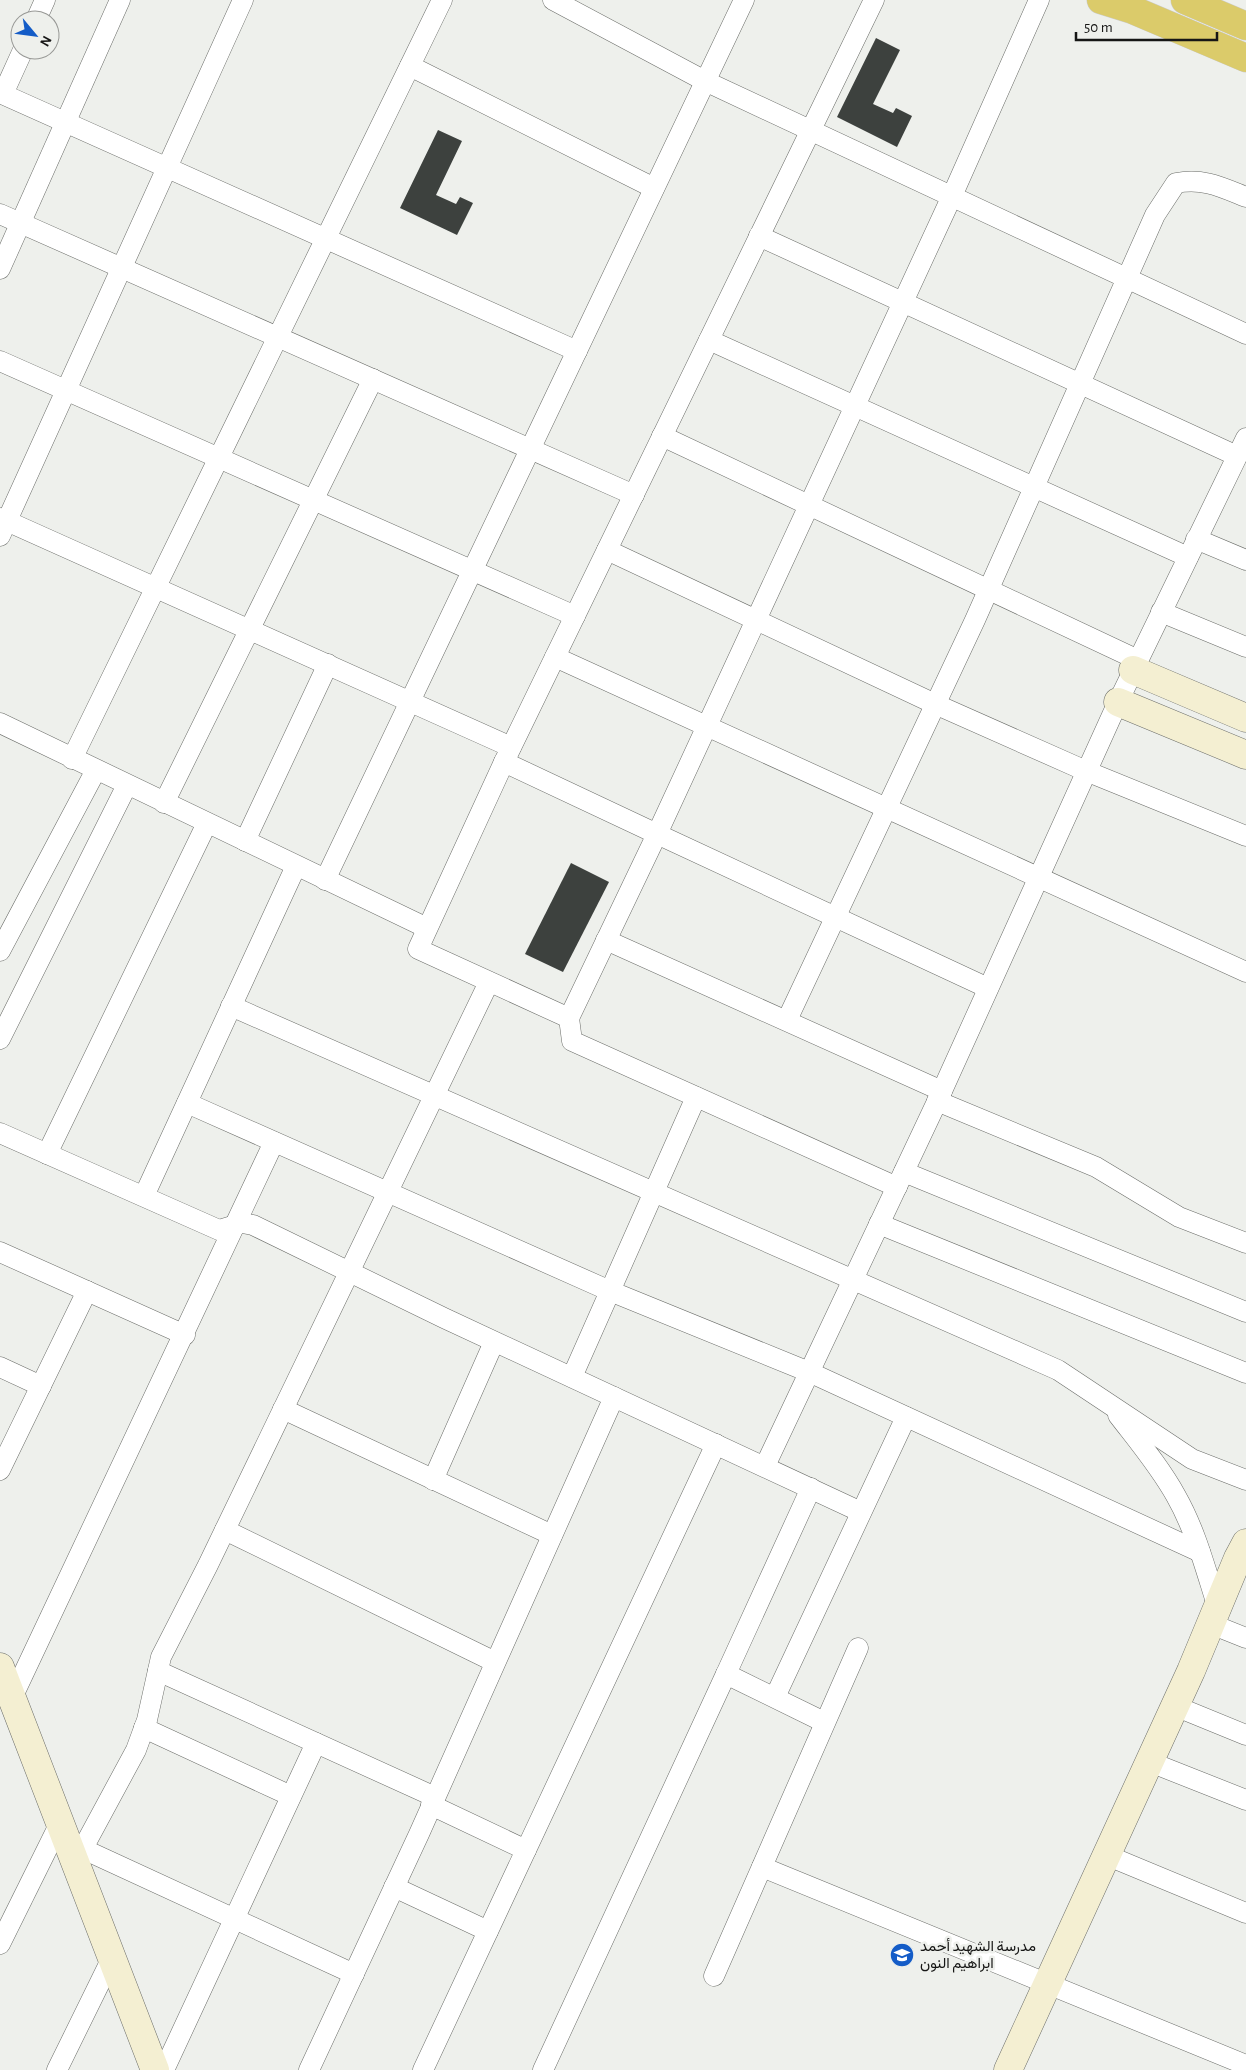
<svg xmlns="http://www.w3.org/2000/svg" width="1246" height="2070" font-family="'Alegreya Sans',Vazirmatn,sans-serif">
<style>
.building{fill:#3d413e}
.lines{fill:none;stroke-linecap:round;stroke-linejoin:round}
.street-casing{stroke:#6a6c68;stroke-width:21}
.secondary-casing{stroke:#6a6c68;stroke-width:29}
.highway-casing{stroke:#ccc;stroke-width:29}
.street{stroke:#fff;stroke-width:20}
.secondary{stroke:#f4efd2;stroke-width:28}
.highway{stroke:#dbcb6a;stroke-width:28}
.labels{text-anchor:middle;stroke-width:5;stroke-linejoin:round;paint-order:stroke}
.poi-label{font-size:15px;fill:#161615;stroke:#eef0ec;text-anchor:start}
</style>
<rect width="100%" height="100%" fill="#eef0ec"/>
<!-- building -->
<g class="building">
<path d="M876,38L900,50L873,104L893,113L896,108L912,116L897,147L837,117Z"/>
<path d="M438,130L462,141L436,195L456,204L460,197L473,203L457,235L400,208Z"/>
<path d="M571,863L609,882L563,972L525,954Z"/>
</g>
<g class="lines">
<!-- street casing -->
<g class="street-casing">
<g id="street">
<path d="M553,0L705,81L1246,334"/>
<path d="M36,20L45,0"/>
<path d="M410,66L654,188"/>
<path d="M0,93L577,351"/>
<path d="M3,94L23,50"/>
<path d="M0,214L634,495"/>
<path d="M759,236L1237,456"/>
<path d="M0,269L120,0"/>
<path d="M709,340L1188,557"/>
<path d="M0,361L575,616"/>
<path d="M662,436L1138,660"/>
<path d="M0,518L511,747"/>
<path d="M0,536L243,0"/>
<path d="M1196,539L1246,560"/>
<path d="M607,550L935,704L1086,771L1246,836"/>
<path d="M1161,612L1246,647"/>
<path d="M555,657L1246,972"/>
<path d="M0,723L427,928"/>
<path d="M72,759L442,0"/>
<path d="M504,762L874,0"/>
<path d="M504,762L657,834L569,1018L418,949Z"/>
<path d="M164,803L373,379"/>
<path d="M245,841L328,664"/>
<path d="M325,880L744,0"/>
<path d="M606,940L942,1091"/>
<path d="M0,951L96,770"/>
<path d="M988,988L657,834L952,196L1039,0"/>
<path d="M231,1006L1058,1370L1192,1459L1246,1480"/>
<path d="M569,1018L572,1041L897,1187"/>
<path d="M787,1020L975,620L1155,215L1176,183C1204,178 1221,187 1246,197"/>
<path d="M0,1039L127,785"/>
<path d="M937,1101L1096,1167L1179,1217L1246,1243"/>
<path d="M187,1103L610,1291L809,1372L1200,1552"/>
<path d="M0,1133L219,1230L242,1223L253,1225L444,1318L861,1512"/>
<path d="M47,1154L207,823"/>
<path d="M904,1172L1246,1312"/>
<path d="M144,1196L296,866"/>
<path d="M879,1224L1246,1373"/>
<path d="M0,1252L185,1335"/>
<path d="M0,1367L41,1386"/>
<path d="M572,1377L696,1097"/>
<path d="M283,1409L552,1535"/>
<path d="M1118,1415C1138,1441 1160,1467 1176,1496C1196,1531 1206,1571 1218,1608"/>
<path d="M765,1466L942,1091L1118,702L1246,438"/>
<path d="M0,1470L87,1291"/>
<path d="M433,1480L494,1342"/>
<path d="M811,1488L726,1674L824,1722"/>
<path d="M225,1530L495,1662"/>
<path d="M1211,1624L1246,1638"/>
<path d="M158,1671L435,1797"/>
<path d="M775,1697L906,1417"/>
<path d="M12,1698L274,1142"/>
<path d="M1175,1706L1246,1735"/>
<path d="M144,1728L291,1796"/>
<path d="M1150,1762L1246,1800"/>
<path d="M431,1805L526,1850"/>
<path d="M83,1849L354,1974"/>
<path d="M1106,1855L1246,1913"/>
<path d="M75,1863L136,1750L147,1720L161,1657L208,1565L489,982"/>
<path d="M762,1867L1246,2065"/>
<path d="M394,1887L488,1931"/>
<path d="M0,1944L60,1823"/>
<path d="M714,1976L858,1648"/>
<path d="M57,2070L112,1958"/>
<path d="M164,2070L316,1743"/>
<path d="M309,2070L419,1834L614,1397"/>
<path d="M423,2070L716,1444"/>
<path d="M543,2070L726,1674"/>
</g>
</g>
<!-- secondary casing -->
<g class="secondary-casing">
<g id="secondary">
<path d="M1133,670L1246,718"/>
<path d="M1118,702L1246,755"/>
<path d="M0,1667L155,2070"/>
<path d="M1008,2070L1191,1671L1238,1558L1246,1543"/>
</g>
</g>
<!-- highway casing -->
<g class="highway-casing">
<g id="highway">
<path d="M1101,0L1133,10L1246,58"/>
<path d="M1185,0L1246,26"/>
</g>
</g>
<!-- street -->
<use href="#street" class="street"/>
<!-- secondary -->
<use href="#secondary" class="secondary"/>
<!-- highway -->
<use href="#highway" class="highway"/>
</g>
<!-- icons -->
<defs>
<g id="school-disc" transform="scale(1.25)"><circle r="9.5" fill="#145cc7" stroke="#eef0ec"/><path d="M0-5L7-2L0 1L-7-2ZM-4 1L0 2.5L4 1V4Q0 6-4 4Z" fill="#fff"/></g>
</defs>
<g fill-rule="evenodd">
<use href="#school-disc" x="902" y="1955"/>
</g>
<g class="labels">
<!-- poi labels -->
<g class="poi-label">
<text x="920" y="1951">مدرسة الشهيد أحمد<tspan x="920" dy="17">ابراهيم النون</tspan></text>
</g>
</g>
<!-- north arrow -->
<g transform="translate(35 35) rotate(119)"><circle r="24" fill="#eef0ec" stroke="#989996"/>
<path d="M0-4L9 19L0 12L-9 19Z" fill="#145cc7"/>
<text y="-8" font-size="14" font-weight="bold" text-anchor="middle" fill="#161615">N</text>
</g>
<!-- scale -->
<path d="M1076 32v8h141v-8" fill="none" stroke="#161615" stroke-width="2.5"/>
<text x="1084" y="32" font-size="15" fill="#161615" stroke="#eef0ec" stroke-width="4" paint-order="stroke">50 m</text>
</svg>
